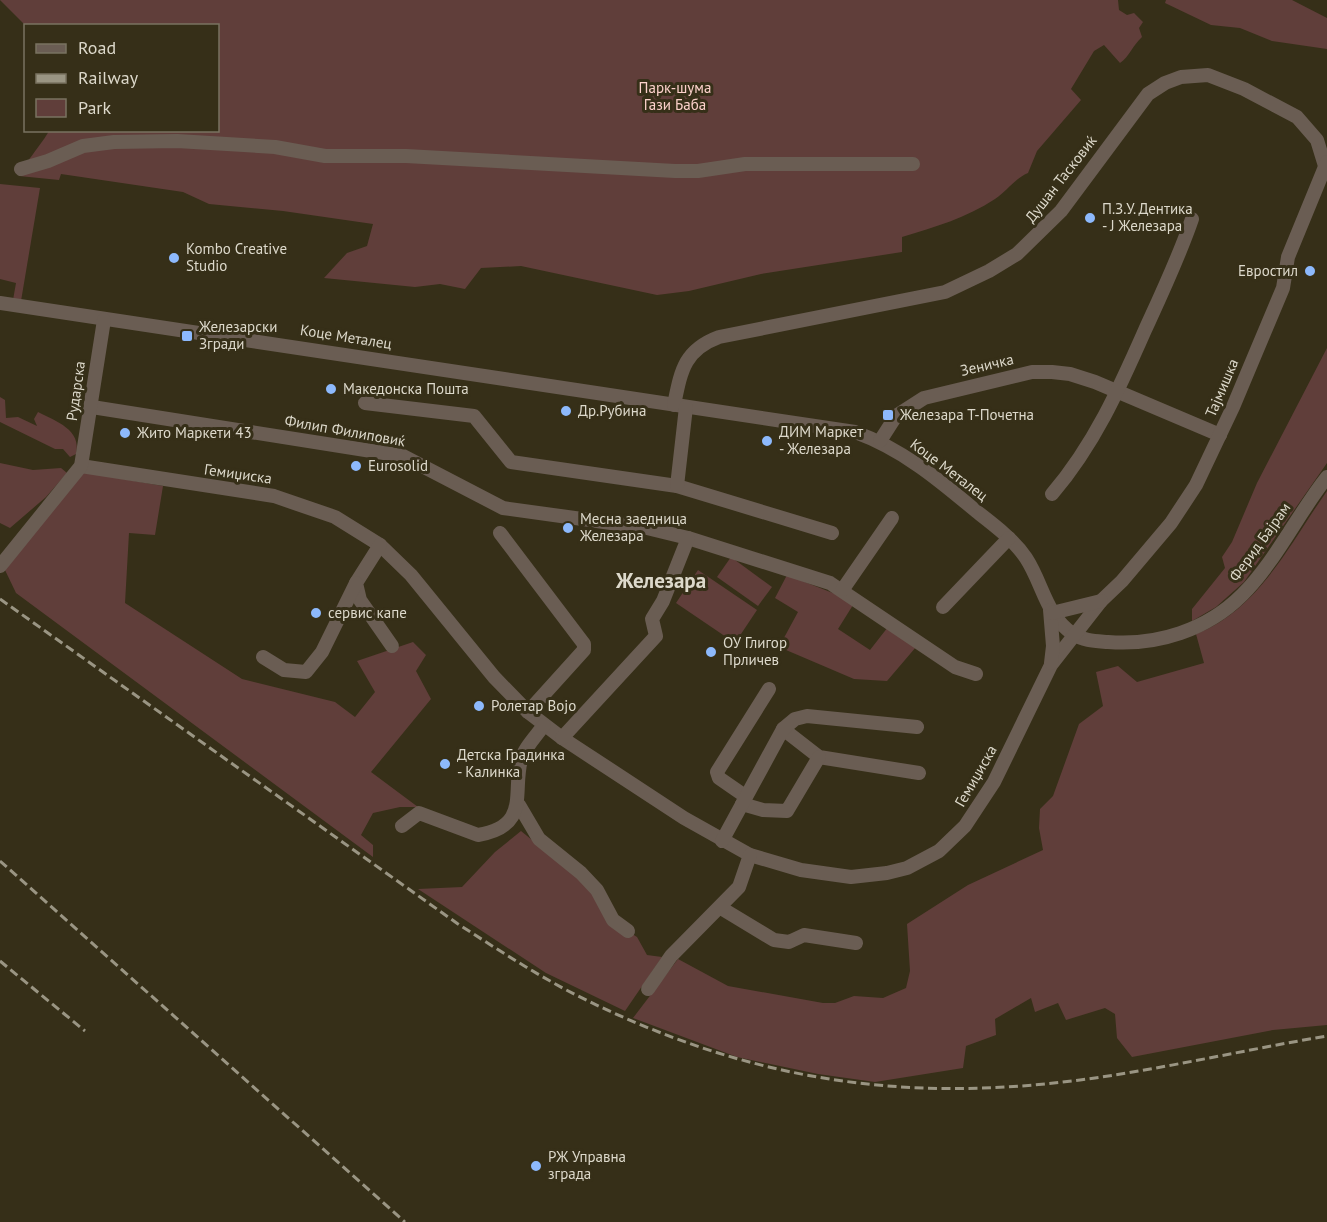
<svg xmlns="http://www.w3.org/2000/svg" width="1327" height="1222" font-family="'PT Sans',sans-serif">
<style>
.green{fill:#603e3a}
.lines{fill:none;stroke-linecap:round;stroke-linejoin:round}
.minor{stroke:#6a5d53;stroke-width:14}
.rail{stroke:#9a9583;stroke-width:3;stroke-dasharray:9 4.5;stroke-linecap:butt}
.poi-dot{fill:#8db9fc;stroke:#362f18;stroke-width:2}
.labels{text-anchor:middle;stroke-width:6;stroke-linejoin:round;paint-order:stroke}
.park-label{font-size:15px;fill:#fcd1cb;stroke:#362f18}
.street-label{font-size:15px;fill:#ddd9cb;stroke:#362f18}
.poi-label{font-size:15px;fill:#ddd9cb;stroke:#362f18;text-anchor:start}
.district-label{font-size:21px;font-weight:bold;fill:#ddd9cb;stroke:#362f18}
</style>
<rect width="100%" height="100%" fill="#362f18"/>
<!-- green -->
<g class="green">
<path d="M0,0H1118L1119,10L1127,15L1134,13L1143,22L1139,28L1142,37C1132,46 1130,56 1120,63L1104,45L1094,51L1071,89L1081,100L1037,151L1028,173C1014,179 1007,191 995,199C966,218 935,227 902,237V252L761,274L689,291L657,295L521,266L481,268L465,289L440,284L415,287L324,278L347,253L367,246L373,224L283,211L209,204L183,192L61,174L59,180L19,176C19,171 44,141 49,131L218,130V26H26Z"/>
<path d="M1166,0H1292L1327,18V49L1272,41L1240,28L1211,25L1165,3Z"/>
<path d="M0,184L40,188L21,301L13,300L16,283L0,279Z"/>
<path d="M1327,348V463L1244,582L1216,607L1192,621V609L1225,568L1222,557L1232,542L1257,483Z"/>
<path d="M0,397L5,400L6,418L18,417L37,426L34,419L38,412C56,421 82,430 76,454L70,457L63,449H55L0,422Z"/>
<path d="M0,463L33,470L61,468L67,473L46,497L10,528L0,523Z"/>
<path d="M83,472L163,486L155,535L129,533L125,603L242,679L335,702L355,717L375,692L357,661L413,642L426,655L416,671L431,699L371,772L418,807H400L373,813L361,835L373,845V857L16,593L5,570Z"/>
<path d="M1327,491V1025L1273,1030L1132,1057L1117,1038L1115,1014L1105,1008L1066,1020L1058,1003L1035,1012L1031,998L995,1019L996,1035L966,1046L963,1068L875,1082L818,1074L737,1057L633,1018L678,959L728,986L823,1003H835L854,996L883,998L906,988L910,971L907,924L968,885L1043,850L1039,828L1040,809L1053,796L1079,724L1103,706L1096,672L1118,666L1137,682L1204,663L1196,634C1259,610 1290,543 1327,491Z"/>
<path d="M731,557L772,587L758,606L717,577Z"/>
<path d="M698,570L757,610L735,643L676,603Z"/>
<path d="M787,575L843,597L853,605L838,629L870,650L888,627L916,647L887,681L854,679L779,647L798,612L775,598Z"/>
<path d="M521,831L591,888L607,918L637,937L647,955L662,957L625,1011L546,973L418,889L462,887L495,852Z"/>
</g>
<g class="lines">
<!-- minor -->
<g class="minor">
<path d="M21,169L48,161L83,146L114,142L177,141L275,147L325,156H406L675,171H698L745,164H913"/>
<path d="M0,303L855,432C902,449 938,479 976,511C994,525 1013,539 1026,558C1043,584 1046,616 1073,634C1084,641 1096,641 1108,642C1157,646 1207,630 1242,595C1276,561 1297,515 1327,477"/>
<path d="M365,403L474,416L511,462L677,486L832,533"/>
<path d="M674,405C681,371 684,350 719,337L945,292L989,271L1017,254L1061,211L1148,94L1165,83L1181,77L1208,75L1244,89L1297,117L1317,140L1325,166"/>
<path d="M92,407L403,456L503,508L647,528L688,538L830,583L955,667L976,674"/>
<path d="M880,441L896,416L924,398L1032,372H1052L1070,374L1095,382L1220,435"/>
<path d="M81,466L274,496L335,517L380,545L411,575L494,677L528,712L562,738L684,818L750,855L801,870L851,877L887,873L907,868L939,851L965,826L994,782L1051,665L1101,601L1122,581L1171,523L1196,485L1233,407L1283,288L1288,257L1327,162"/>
<path d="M677,486L686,407"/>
<path d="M1052,494C1094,445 1119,389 1145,330C1162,293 1179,257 1192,219"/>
<path d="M500,533L584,644V650L528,712"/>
<path d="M380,545L356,583L360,600L392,646"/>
<path d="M0,566L81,466L104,320"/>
<path d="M843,589L892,518"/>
<path d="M943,607L1009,538"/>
<path d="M1050,610L1053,646L1051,663"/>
<path d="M1052,613L1101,601"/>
<path d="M263,657L284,670L306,672L322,652L356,583"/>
<path d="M783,729L819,757L919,773"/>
<path d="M562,738L656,636L652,619L663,601L688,538"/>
<path d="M745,796L719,778L717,772L769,689"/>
<path d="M742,804L763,810L787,811L819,757"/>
<path d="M519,805L539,839L581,873L597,890L613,920L628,931"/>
<path d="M402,826L419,813L478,835C531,826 512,792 521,760C524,748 537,735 544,725"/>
<path d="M722,841L783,729L795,719L807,716L917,727"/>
<path d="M721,908L774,940L789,942L804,935L856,943"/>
<path d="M648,989L671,956L739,887L750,855"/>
</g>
<!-- rail -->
<g class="rail">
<path d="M0,599L458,924C497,949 535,974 576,995C742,1078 895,1104 1080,1080C1163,1069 1244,1050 1327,1036"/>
<path d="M0,861L405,1222"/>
<path d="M0,961L85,1031"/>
</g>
</g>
<!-- markers -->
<g class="poi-dot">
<circle cx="1090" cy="218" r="6"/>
<circle cx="174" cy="258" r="6"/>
<circle cx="1310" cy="271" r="6"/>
<rect x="181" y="330" width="12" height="12" rx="3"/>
<circle cx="331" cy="389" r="6"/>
<circle cx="566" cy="411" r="6"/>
<rect x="882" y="409" width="12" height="12" rx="3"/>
<circle cx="125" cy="433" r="6"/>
<circle cx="767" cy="441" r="6"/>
<circle cx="356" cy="466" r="6"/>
<circle cx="568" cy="528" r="6"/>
<circle cx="316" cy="613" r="6"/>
<circle cx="711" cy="652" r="6"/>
<circle cx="479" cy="706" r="6"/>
<circle cx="445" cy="764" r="6"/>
<circle cx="536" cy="1166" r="6"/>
</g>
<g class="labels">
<!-- park labels -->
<g class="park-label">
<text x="675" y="93">Парк-шума<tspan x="675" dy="17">Гази Баба</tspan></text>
</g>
<!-- street labels -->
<g class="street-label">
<text transform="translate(1061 179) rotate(-52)" y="5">Душан Тасковиќ</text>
<text transform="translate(346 337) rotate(9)" y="5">Коце Металец</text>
<text transform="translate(987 365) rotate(-13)" y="5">Зеничка</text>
<text transform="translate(1222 388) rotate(-67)" y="5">Тајмишка</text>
<text transform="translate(76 391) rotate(-82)" y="5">Рударска</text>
<text transform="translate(345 431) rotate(10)" y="5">Филип Филиповиќ</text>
<text transform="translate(949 470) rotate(37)" y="5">Коце Металец</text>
<text transform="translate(238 474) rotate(8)" y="5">Гемиџиска</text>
<text transform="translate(1260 542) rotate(-54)" y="5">Ферид Бајрам</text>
<text transform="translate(976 776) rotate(-60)" y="5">Гемиџиска</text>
</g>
<!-- poi labels -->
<g class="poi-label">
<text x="1102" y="214">П.З.У. Дентика<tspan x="1102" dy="17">- Ј Железара</tspan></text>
<text x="186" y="254">Kombo Creative<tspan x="186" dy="17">Studio</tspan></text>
<text x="1298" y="276" text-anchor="end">Евростил</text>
<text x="199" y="332">Железарски<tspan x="199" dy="17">Згради</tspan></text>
<text x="343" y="394">Македонска Пошта</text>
<text x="578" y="416">Др.Рубина</text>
<text x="900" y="420">Железара Т-Почетна</text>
<text x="779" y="437">ДИМ Маркет<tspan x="779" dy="17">- Железара</tspan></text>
<text x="137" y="438">Жито Маркети 43</text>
<text x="368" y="471">Eurosolid</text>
<text x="580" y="524">Месна заедница<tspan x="580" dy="17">Железара</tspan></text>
<text x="328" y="618">сервис капе</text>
<text x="723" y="648">ОУ Глигор<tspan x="723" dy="17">Прличев</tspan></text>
<text x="491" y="711">Ролетар Војо</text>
<text x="457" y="760">Детска Градинка<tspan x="457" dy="17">- Калинка</tspan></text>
<text x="548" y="1162">РЖ Управна<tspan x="548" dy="17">зграда</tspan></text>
</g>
<!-- district labels -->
<g class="district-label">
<text x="661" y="588">Железара</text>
</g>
</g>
<!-- legend -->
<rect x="24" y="24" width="195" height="108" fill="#362f18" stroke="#797360" stroke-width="1.5"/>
<rect x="36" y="44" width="30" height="9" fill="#6a5d53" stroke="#797360" stroke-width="1.5"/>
<text x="78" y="54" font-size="18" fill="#ddd9cb">Road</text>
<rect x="36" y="74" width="30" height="9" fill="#9a9583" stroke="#797360" stroke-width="1.5"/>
<text x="78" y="84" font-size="18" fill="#ddd9cb">Railway</text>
<rect x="36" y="99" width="30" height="18" fill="#603e3a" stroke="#797360" stroke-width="1.5"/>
<text x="78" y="114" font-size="18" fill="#ddd9cb">Park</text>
</svg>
